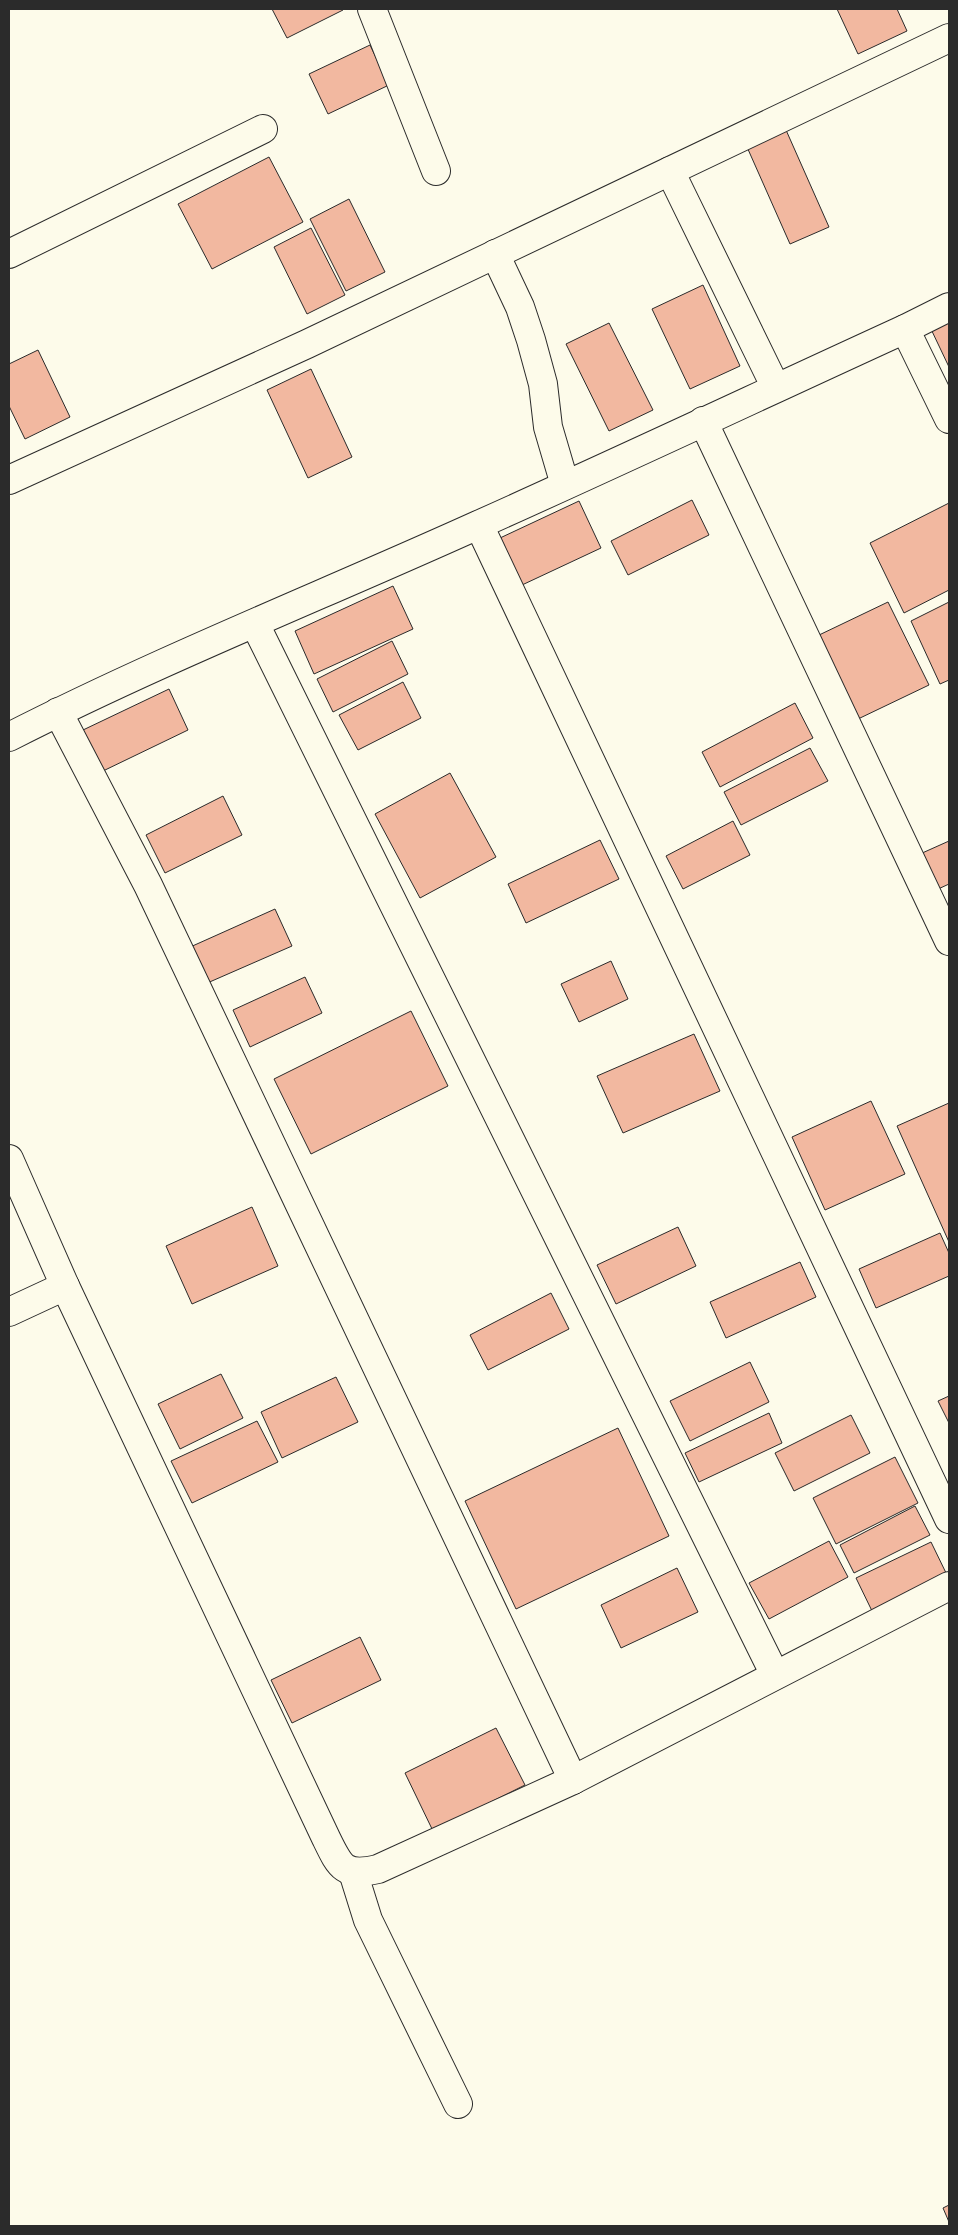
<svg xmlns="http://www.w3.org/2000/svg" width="958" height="2235" font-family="Lato,sans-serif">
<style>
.building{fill:#f2b8a0;stroke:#2b2b2b}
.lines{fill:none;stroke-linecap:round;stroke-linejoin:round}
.minor-casing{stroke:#2b2b2b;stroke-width:30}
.minor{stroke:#fdfbea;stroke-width:28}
</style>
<rect width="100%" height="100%" fill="#fdfbea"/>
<!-- building -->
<g class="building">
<path d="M272,9H343V10L287,38Z"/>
<path d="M837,9H897L907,31L858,54Z"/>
<path d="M370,45L389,85L328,114L309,74Z"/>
<path d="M786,130L829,227L790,244L747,147Z"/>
<path d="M269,157L303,222L212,269L178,204Z"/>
<path d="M349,199L385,272L346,291L310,219Z"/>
<path d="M311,228L345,295L307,314L274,247Z"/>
<path d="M703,285L740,366L690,389L652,309Z"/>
<path d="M949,318V367L930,327Z"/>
<path d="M609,323L653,410L609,431L566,344Z"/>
<path d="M38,350L70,417L25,439L9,406V364Z"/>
<path d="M311,369L352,457L308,478L267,390Z"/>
<path d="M692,500L709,535L628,575L611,541Z"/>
<path d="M579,501L601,548L522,585L500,538Z"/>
<path d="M949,503V590L904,613L870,543Z"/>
<path d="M393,586L413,629L314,674L295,631Z"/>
<path d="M888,602L929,685L858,719L817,636Z"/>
<path d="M949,602V680L940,684L911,621Z"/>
<path d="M392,641L408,674L333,712L317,679Z"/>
<path d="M403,682L421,718L358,750L339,715Z"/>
<path d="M169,689L188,730L103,771L83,730Z"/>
<path d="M795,703L813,738L720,787L702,752Z"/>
<path d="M810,748L828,781L741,825L724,792Z"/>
<path d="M450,773L496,857L420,898L375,814Z"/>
<path d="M223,796L242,835L165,873L146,835Z"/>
<path d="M733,821L750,855L683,889L666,856Z"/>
<path d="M600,840L619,879L526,923L508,884Z"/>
<path d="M949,841V884L936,890L920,854Z"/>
<path d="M275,909L292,946L205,984L188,948Z"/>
<path d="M611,961L628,999L579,1022L561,984Z"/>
<path d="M305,977L322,1013L250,1047L233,1010Z"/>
<path d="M411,1011L448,1086L311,1154L274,1079Z"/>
<path d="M694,1034L720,1091L623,1133L597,1076Z"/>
<path d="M871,1101L905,1174L825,1210L792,1137Z"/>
<path d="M949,1103V1242L897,1126Z"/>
<path d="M252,1207L278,1266L192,1304L166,1246Z"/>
<path d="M678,1227L696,1266L616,1304L597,1265Z"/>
<path d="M940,1233L949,1253V1276L876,1308L859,1269Z"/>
<path d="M800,1262L816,1297L726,1338L710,1302Z"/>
<path d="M551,1293L569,1329L488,1370L470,1335Z"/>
<path d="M750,1362L769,1402L690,1441L670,1401Z"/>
<path d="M221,1374L243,1418L180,1449L158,1404Z"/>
<path d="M336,1377L358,1422L282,1458L261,1412Z"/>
<path d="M949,1396V1423L938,1401Z"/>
<path d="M769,1413L782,1443L699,1482L685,1453Z"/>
<path d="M851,1415L870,1453L794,1491L775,1453Z"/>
<path d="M257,1421L278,1462L192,1503L171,1461Z"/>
<path d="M618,1428L669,1536L516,1609L465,1501Z"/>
<path d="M895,1457L918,1503L836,1544L813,1498Z"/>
<path d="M915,1506L930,1535L854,1573L840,1545Z"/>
<path d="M829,1541L848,1577L769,1619L749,1583Z"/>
<path d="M931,1542L948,1577L873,1613L856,1578Z"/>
<path d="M677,1568L698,1612L621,1648L601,1605Z"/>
<path d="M360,1637L381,1680L292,1723L271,1680Z"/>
<path d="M496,1728L525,1785L433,1831L405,1773Z"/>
<path d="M949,2205V2222L943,2208Z"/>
</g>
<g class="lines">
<!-- minor casing -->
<g class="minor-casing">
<g id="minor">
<path d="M372,9L436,171"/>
<path d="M670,171L776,388"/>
<path d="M9,254L263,129"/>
<path d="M495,254L520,307L531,340L543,384L548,427L565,485"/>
<path d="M905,329L949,419"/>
<path d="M703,421L949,941"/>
<path d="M9,480L307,344L949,38"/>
<path d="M479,525L949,1519"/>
<path d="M255,624L775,1675"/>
<path d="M58,712L148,885L573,1780"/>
<path d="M9,737C162,659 321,596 478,525C621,461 763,394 905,329L949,307"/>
<path d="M9,1159L65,1286L326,1838C340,1867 344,1877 378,1869L573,1780L949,1586"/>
<path d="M9,1312L65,1286"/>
<path d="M353,1872L368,1920L458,2104"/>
</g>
</g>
<!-- minor -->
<use href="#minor" class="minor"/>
</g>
<!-- border -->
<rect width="958" height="2235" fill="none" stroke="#2b2b2b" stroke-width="20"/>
</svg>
